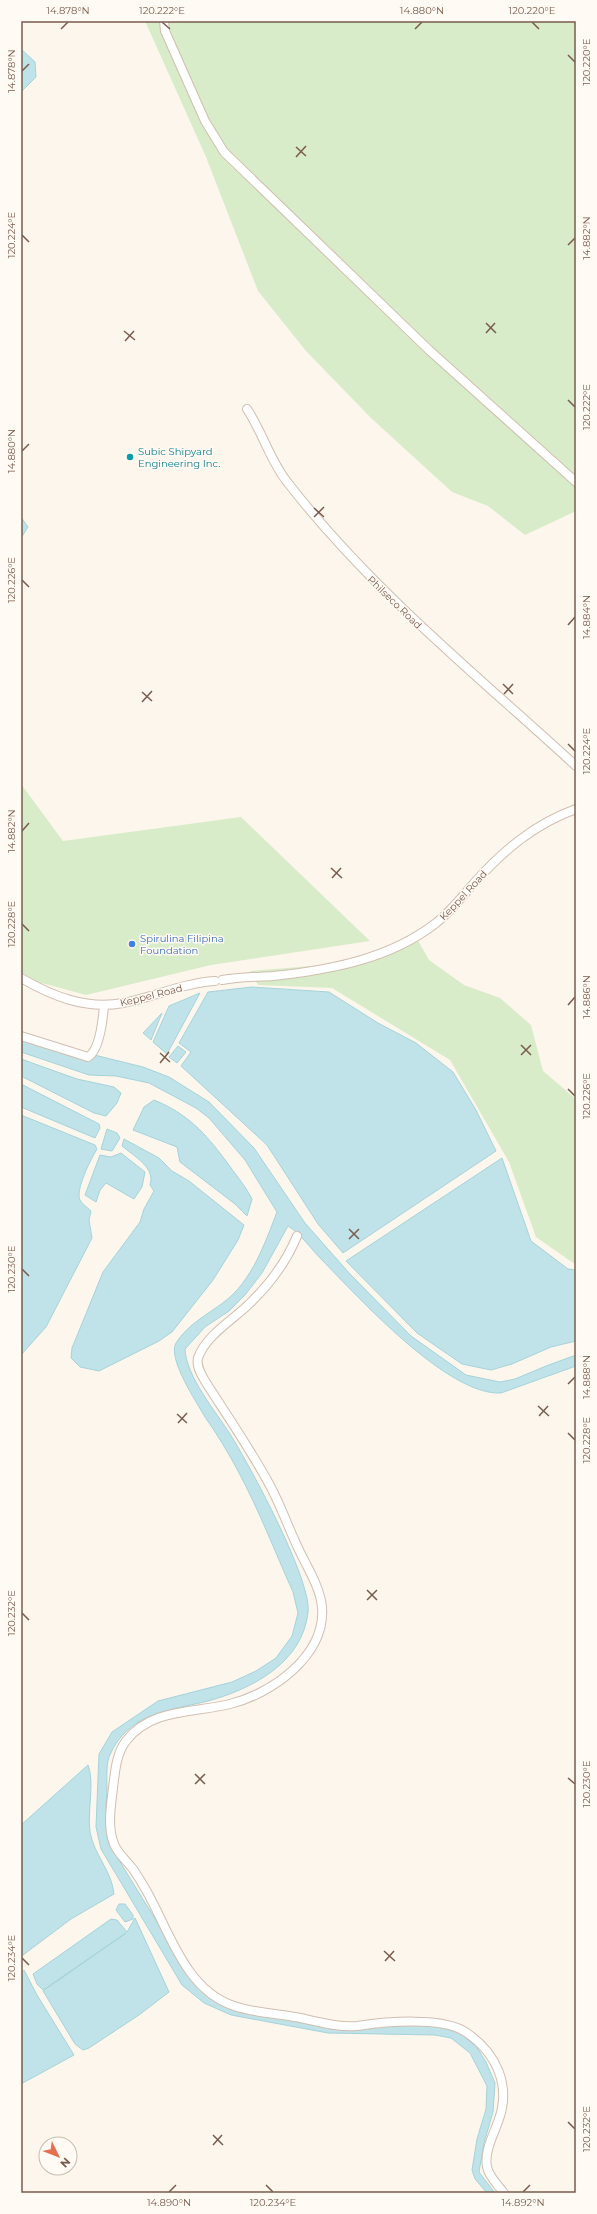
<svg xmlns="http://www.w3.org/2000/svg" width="597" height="2214" font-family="Montserrat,sans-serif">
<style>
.green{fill:#d8ecc9}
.water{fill:#bfe3e8;stroke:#a5d3da}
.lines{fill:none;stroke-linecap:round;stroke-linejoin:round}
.minor-casing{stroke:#d1beb0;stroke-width:10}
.minor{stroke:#fff;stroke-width:8}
.ticks{fill:none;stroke:#7a5c4d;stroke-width:1.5}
.culture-dot{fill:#0f9aa8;stroke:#fffaf3;stroke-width:1.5}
.shop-dot{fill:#3f7fe0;stroke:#fffaf3;stroke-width:1.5}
.labels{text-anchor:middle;stroke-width:3;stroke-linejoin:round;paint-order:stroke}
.culture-label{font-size:10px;fill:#0d838f;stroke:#fffaf3;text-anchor:start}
.street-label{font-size:10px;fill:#7a5c4d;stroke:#fffaf3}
.shop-label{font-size:10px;fill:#366cbe;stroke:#fffaf3;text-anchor:start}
.neatline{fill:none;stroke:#7a5c4d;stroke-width:1.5}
.ticks-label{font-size:10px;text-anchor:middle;fill:#7a5c4d}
</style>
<rect width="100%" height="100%" fill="#fdf6ec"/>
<!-- green -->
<g class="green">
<path d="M145,21H576V511L525,535L488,506L452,492L371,418L306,351L258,291L206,157Z"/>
<path d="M21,784L63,841L241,817L370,941L211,965L86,995L38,982L21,972Z"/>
<path d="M416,937L429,960L464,985L500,998L531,1025L543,1071L576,1099V1265L536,1237L509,1162L450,1060L332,988L258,985L250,971L358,962Z"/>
</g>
<!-- water -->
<g class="water">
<path d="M21,49L35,62L36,77L21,92Z"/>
<path d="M21,517L28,527L21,538Z"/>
<path d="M252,987L329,992L378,1023L416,1043L453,1072L476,1110L496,1151L343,1253L318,1224L267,1145L181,1066L191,1052L179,1043L208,992Z"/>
<path d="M200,993L167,1054L153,1042L169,1006Z"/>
<path d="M162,1013L151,1040L143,1033Z"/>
<path d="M21,1033L62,1047L143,1067L169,1077L209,1102L254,1148L305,1223L350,1274L411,1336L466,1375L500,1382L515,1379L546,1366L576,1355V1366L501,1393C448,1396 358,1297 322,1260C311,1249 301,1234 288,1226L262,1273L245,1295L229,1311L205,1327L185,1349C186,1376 216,1412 230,1434C249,1464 313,1582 308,1613C302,1663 252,1689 208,1701C168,1711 128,1712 109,1757C106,1766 107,1780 107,1789C106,1808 104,1825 109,1844L192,1979L238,2008L358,2025L426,2023L457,2031L476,2046L486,2062L495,2083L493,2112L484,2143L479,2172L495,2193H487L475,2179L472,2170L477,2139L486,2109L487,2086L470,2053L451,2038L435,2035L328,2033L231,2015L204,2003L182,1985L101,1849L96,1827L99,1754L112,1732L158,1701L232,1682L256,1671L276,1658L292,1636L298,1613L293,1592C275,1552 259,1510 238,1471C228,1452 217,1434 205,1417C197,1403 167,1358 176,1343C188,1324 207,1315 224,1302C252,1281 265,1243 277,1212L245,1160L209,1118L196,1108L149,1083L116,1076L89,1075L21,1052Z"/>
<path d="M178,1046L186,1052L177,1063L169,1057Z"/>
<path d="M21,1059L77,1079L114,1087L121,1093L117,1103L106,1116L94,1113L21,1076Z"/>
<path d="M21,1084L99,1124L100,1128L95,1138L21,1107Z"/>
<path d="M154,1100C188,1114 205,1133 226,1161C235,1174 245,1185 252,1199L247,1216L235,1204L180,1162L177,1147L133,1130L144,1107Z"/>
<path d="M21,1115L95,1145L97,1149C91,1159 78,1184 79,1197C80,1203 87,1207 91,1211L89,1220L92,1238L46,1327L21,1355Z"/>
<path d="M107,1129L117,1133L120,1138L112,1151L101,1149Z"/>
<path d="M124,1139L159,1158L172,1171L189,1181L244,1225L238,1240L213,1280L172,1332L159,1341L99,1371L80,1367L71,1358L72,1348L103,1272L140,1222L144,1209L154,1191L150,1185C156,1168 134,1156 122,1146Z"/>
<path d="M121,1153L145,1172L142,1187L134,1199L106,1183L100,1190L96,1202L85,1195L100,1155L111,1157Z"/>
<path d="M502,1158L531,1241L568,1269L576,1270V1341L551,1347L512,1364L491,1370L462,1364L417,1333L346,1261Z"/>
<path d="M88,1765C95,1782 87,1811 90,1832C94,1855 112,1871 114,1894L71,1919L23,1955H21V1825Z"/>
<path d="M119,1904H125L133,1915V1919L125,1922L116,1910Z"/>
<path d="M135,1918L169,1992L139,2015L89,2048L83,2050L75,2044L43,1991L126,1933L43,1990L37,1984L33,1974L111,1919L117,1920L127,1932Z"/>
<path d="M24,1970L37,1995L74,2055L21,2084V1973Z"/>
</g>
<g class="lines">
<!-- minor casing -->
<g class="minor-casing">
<g id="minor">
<path d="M164,21L165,31L205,121L224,152L429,350L576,482"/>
<path d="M247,409C263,433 270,461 288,483C371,590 477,675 576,766"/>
<path d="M21,978C52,996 86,1010 123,1003C154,997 183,983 215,981"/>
<path d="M222,980C239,977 256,977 273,976C330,970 390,959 436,923C450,912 462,897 474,883C503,851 534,824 576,809"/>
<path d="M21,1036L88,1057C100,1050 103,1018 104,1005"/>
<path d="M297,1236C286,1263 270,1284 249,1304C233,1320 206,1335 198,1358C196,1366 201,1374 205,1381C226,1414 249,1447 268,1482C280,1503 288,1527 299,1550C307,1567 320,1587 322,1607C326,1656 271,1694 230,1704C195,1713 151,1708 126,1741C116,1754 115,1772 113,1788C111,1806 107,1826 114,1844C118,1854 126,1860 133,1869C137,1875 142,1883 146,1890C169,1930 185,1990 234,2006C251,2012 271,2013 289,2016C310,2019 335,2028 357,2026C384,2022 444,2016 467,2033C496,2053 511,2085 499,2119C494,2134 484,2151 487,2167C489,2177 498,2185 504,2193"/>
</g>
</g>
<!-- minor -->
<use href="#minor" class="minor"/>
</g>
<!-- ticks -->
<path class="ticks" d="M162,22L170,29M532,22L539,29M61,29L68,22M415,29L422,22M568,55L575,62M22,71L29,64M296,147L306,156M296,157L306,146M22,235L29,242M568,245L575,238M486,323L496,333M124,331L135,340M486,333L495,323M125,341L134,331M568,400L575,407M22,451L29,444M314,508L324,517M314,517L324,507M22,580L29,587M568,625L575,617M503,684L513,694M142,692L152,701M504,694L513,684M142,702L152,691M568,744L575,751M22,831L29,823M331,868L342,878M332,878L341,868M22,924L29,931M568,1005L575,997M521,1045L531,1055M160,1053L170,1062M521,1055L531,1045M160,1063L169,1052M568,1089L575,1096M349,1229L359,1239M349,1239L359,1229M22,1269L29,1276M568,1384L575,1377M538,1406L549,1416M177,1414L187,1423M539,1416L548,1406M178,1423L187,1413M568,1433L575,1440M367,1590L377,1600M367,1600L377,1590M22,1613L29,1620M195,1774L205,1784M568,1778L575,1784M195,1784L205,1774M384,1951L395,1961M22,1958L29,1965M385,1961L394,1951M568,2122L575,2129M213,2135L223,2145M213,2145L222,2135M266,2185L273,2192M169,2192L176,2185M523,2192L530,2185"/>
<!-- markers -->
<circle class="culture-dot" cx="130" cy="457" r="4"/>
<circle class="shop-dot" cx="132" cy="944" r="4"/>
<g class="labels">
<!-- culture labels -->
<g class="culture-label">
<text x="138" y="455">Subic Shipyard<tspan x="138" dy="12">Engineering Inc.</tspan></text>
</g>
<!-- street labels -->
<g class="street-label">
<text transform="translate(395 602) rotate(44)" y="4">Philseco Road</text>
<text transform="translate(463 895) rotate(-47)" y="4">Keppel Road</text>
<text transform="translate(151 995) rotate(-14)" y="4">Keppel Road</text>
</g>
<!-- shop labels -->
<g class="shop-label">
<text x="140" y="942">Spirulina Filipina<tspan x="140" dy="12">Foundation</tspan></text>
</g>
</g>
<!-- border -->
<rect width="597" height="2214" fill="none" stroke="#fffaf3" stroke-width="44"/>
<!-- north arrow -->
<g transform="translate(58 2156) rotate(133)"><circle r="19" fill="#fffaf3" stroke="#cabbb1"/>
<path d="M0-3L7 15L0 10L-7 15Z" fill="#e76f51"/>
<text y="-6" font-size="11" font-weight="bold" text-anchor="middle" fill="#7a5c4d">N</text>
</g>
<rect x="22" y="22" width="553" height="2170" class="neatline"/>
<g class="ticks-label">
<text x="68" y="14">14.878°N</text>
<text x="162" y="14">120.222°E</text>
<text x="422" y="14">14.880°N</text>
<text x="532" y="14">120.220°E</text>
<text transform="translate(586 62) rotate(-90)" y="4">120.220°E</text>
<text transform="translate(11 71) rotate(-90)" y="4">14.878°N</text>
<text transform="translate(11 235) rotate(-90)" y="4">120.224°E</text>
<text transform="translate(586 238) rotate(-90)" y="4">14.882°N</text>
<text transform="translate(586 407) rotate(-90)" y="4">120.222°E</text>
<text transform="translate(11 451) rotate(-90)" y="4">14.880°N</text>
<text transform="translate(11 580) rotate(-90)" y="4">120.226°E</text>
<text transform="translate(586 617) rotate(-90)" y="4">14.884°N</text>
<text transform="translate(586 751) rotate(-90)" y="4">120.224°E</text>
<text transform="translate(11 831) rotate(-90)" y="4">14.882°N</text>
<text transform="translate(11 924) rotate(-90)" y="4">120.228°E</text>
<text transform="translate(586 997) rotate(-90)" y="4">14.886°N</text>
<text transform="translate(586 1096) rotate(-90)" y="4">120.226°E</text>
<text transform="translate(11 1269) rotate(-90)" y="4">120.230°E</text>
<text transform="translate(586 1377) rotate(-90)" y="4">14.888°N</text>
<text transform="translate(586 1440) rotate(-90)" y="4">120.228°E</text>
<text transform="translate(11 1613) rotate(-90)" y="4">120.232°E</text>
<text transform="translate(586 1784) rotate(-90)" y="4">120.230°E</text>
<text transform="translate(11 1958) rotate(-90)" y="4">120.234°E</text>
<text transform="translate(586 2129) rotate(-90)" y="4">120.232°E</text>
<text x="169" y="2206">14.890°N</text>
<text x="273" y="2206">120.234°E</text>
<text x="523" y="2206">14.892°N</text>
</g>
</svg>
